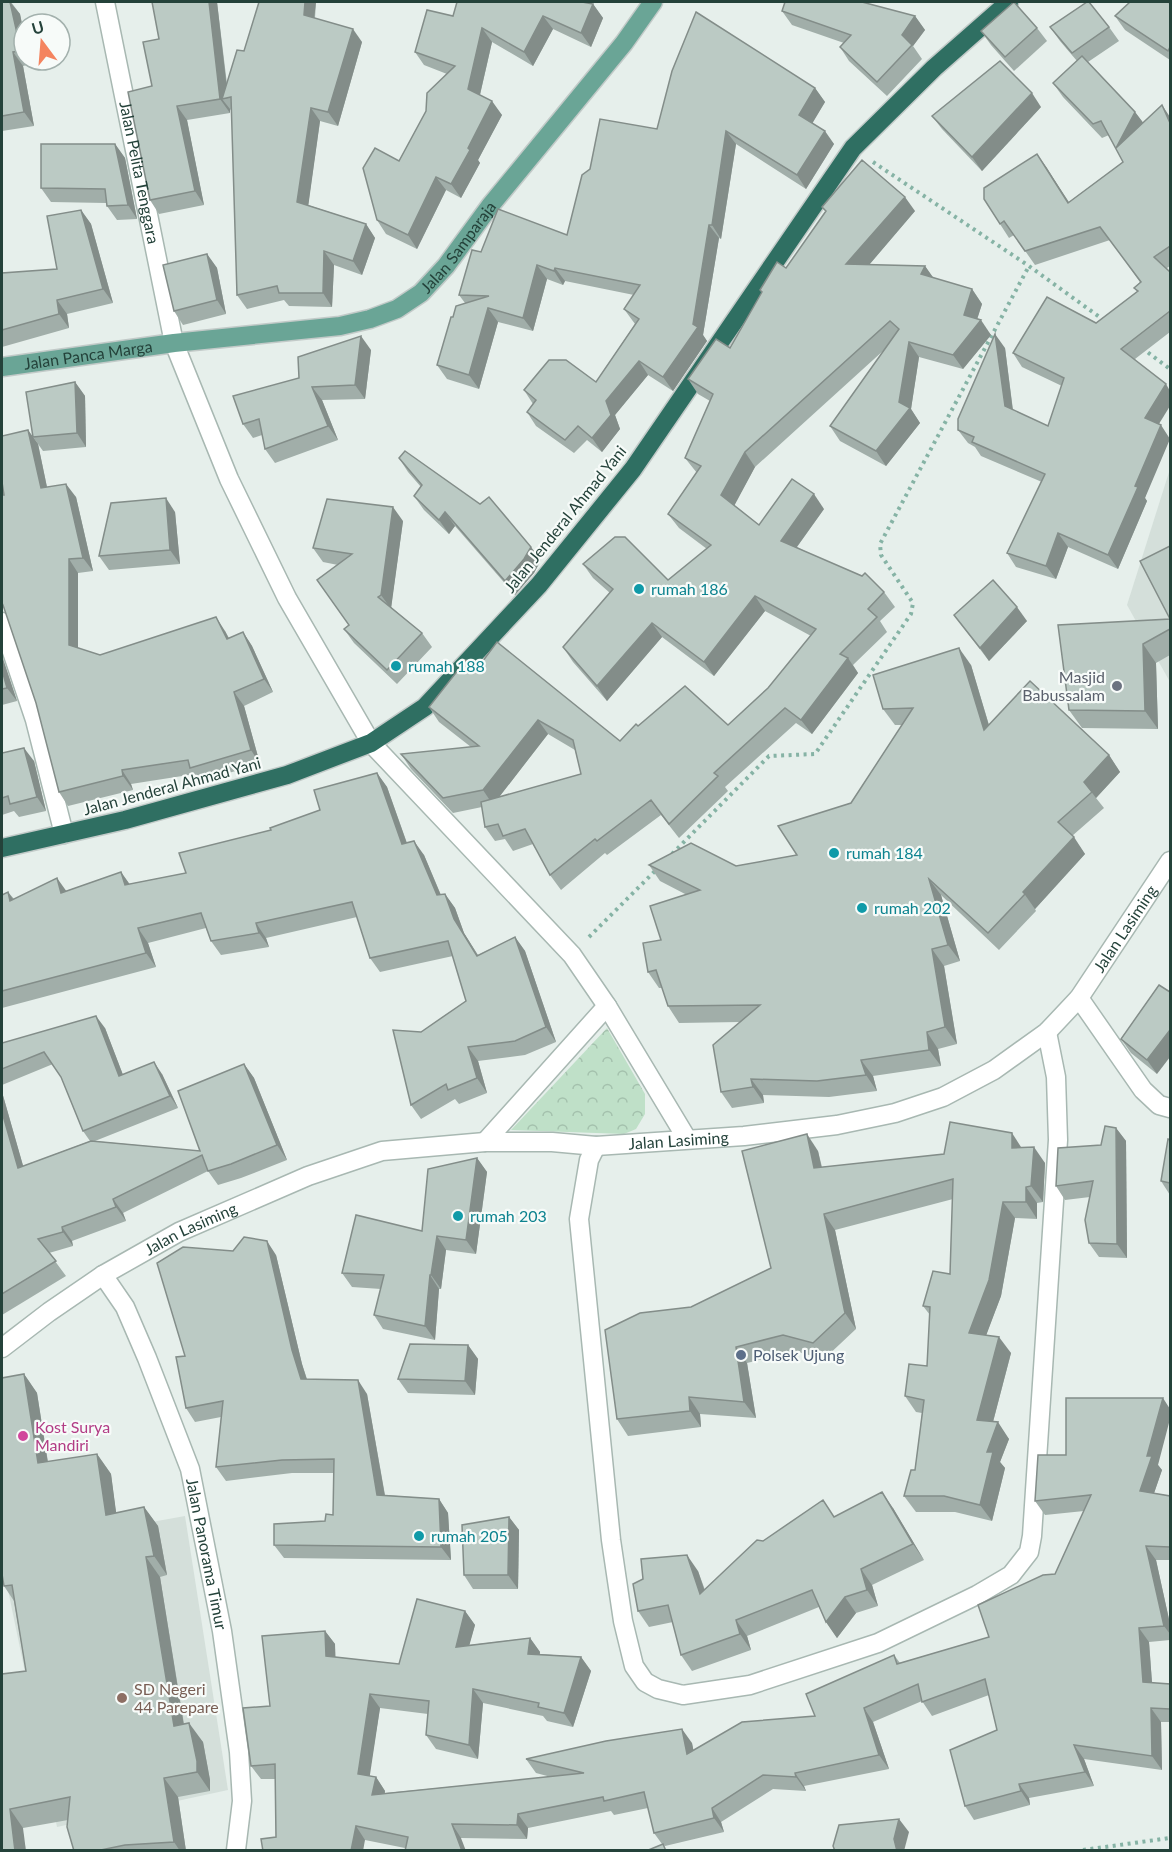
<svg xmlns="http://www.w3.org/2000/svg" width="1172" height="1852" font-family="Lato,sans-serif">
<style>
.built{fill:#d4dfda}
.park{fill:url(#park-crowns)}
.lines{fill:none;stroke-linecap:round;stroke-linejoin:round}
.minor-casing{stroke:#a8b8b2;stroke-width:21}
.major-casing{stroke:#c2cac8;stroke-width:21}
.highway-casing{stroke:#c2cac8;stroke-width:21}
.path{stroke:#86b3a5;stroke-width:4;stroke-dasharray:3 4.5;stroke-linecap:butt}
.minor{stroke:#fff;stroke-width:18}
.major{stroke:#6aa596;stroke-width:18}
.highway{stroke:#2f6f62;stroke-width:18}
.wall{fill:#a1aea9;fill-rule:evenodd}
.shaded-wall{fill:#838d89}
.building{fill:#bbcac4;stroke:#838d89;stroke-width:1.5}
.culture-dot{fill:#0f9aa8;stroke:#f7fbf9;stroke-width:2}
.worship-dot{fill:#6b7280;stroke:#f7fbf9;stroke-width:2}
.service-dot{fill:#5c6f8a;stroke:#f7fbf9;stroke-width:2}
.hotel-dot{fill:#d1479c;stroke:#f7fbf9;stroke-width:2}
.education-dot{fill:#8d6e63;stroke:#f7fbf9;stroke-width:2}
.labels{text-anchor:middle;stroke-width:4.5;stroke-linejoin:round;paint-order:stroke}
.street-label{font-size:16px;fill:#24423a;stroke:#f7fbf9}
.culture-label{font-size:16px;fill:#0d838f;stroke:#f7fbf9;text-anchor:start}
.worship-label{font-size:16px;fill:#5b616d;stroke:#f7fbf9;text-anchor:end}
.service-label{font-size:16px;fill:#4e5e75;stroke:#f7fbf9;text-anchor:start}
.hotel-label{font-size:16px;fill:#b23c85;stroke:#f7fbf9;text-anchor:start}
.education-label{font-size:16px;fill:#785e54;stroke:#f7fbf9;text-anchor:start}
</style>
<defs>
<pattern id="park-crowns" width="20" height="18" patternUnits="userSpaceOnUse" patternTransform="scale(1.5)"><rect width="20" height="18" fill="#bfe0c8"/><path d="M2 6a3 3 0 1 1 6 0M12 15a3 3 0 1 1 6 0" fill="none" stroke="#a4c1ad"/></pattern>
</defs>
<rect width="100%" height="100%" fill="#e6efeb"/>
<!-- built -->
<g class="built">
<path d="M1170,469V682L1127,605Z"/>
<path d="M185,1516L228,1790L57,1827L2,1561V1549Z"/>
</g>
<!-- park -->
<path class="park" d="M607,1028L645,1094V1114L636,1129L624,1134L511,1130Z"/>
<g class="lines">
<!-- minor casing -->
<g class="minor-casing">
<g id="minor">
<path id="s1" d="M105,2L174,343L229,479L287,598L371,743L572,955L607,1006L687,1139"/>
<path d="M2,622L35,720L64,834"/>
<path d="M1079,998L1143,1090L1159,1105L1170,1108"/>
<path d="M485,1142L607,1006"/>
<path d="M596,1146L589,1160L579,1219L611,1540L623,1621L634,1666L645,1682L658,1689L683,1695L750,1685L878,1643L977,1595L1011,1575L1029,1552L1032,1536L1058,1140L1056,1077L1047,1032"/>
<path id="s2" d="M103,1275L125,1307L147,1358L190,1469L222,1631L239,1752L242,1801L236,1850"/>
<path id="s3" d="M2,1348L49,1312L103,1275L179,1232L308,1176L382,1151L485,1142H552L596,1146L744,1136L837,1125L895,1113L943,1097L994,1070L1047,1032L1079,998L1170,861"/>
</g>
</g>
<!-- major casing -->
<g class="major-casing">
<g id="major">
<path id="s4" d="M2,367L174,343L340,326L370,319L397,309L421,293L446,266L490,206L624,43L653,2"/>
</g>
</g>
<!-- highway casing -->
<g class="highway-casing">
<path id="highway" d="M2,848L125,820L287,775L371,743L425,707L539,585L633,469L853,148L934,68L1009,2"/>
</g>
<!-- path -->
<g class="path">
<path d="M873,162L1029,266L1105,321"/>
<path d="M1142,348L1170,369"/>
<path d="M672,854L769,756L815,754L911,614L913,603L881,555L880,544L1029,266"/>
<path d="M589,937L656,870"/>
<path d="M1083,1850L1170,1838"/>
</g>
<!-- minor -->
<use href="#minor" class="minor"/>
<!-- major -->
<use href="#major" class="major"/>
<!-- highway -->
<use href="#highway" class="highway"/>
</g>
<!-- wall -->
<g class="wall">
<path d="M2,2H11L20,14L24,34V60H30L31,64L23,66L34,126L2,131Z"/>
<path d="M152,2H217L227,84L244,51L259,2H316L315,18L362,42L338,126L320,121L308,205L366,224L375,238L362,275L334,265L332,307L289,306L284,300L247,309L237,295L232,112L230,109V113L187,120L204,205L159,214L150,200L152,86L159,39Z"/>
<path d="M1170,3V60L1125,30L1115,16Z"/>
<path d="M590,4H593L603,18L591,47L553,29L533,66L492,42L480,95L502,115L478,160L480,163L461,198L446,190L417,249L386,234L377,220L399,161L447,74L424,65L415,52L453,16Z"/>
<path d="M782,11L915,16L925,30L913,46L922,59L887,96L849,61L840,47L844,43L792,25Z"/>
<path d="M1050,27H1109L1119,41L1088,62L1135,112L1143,123L1170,117V266L1167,268L1170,272V332L1135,359L1159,424L1145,498L1147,501L1118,569L1068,547L1056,579L1016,567L1007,553L1042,482L981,456L975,447L968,443L958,430L1005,348L1013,410L1048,426L1062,386L1022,367L1013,353L1096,323L1137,292L1134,288L1140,282L1110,240L1035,265L1014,235L1009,238L1000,224L1037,154L1069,202L1123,162L1109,135L1102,138L1063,97L1053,83L1077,61L1060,41Z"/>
<path d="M1037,28L1047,41L1014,71L991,45L981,31Z"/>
<path d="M815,88L825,102L812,123L834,144L806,189L736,144L721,239L719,238L703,335L707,341L673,391L648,375L615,415L620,429L602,452L587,440L574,453L536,426L527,412L533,404L524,390L596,382L635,324L624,309L634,295L565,281L563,285L547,279L533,331L498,322L479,389L447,379L437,365L453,317L465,303L459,295L481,252L567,235L657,129Z"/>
<path d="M1041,107L982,171L942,129L932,116Z"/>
<path d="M115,144L125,158L137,219L117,220L107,206L106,203L51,202L41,188Z"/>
<path d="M822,207L915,211L869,265L925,266L933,278L972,289L982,304L977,319L991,335L963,369L919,357L911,409L920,423L886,466L840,441L830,426L884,350L755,467L734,505L759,525L824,509L797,547L884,592L895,607L880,621L887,632L853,665L858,673L812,734L796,723L725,787L728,791L679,838L661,815L607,855L605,853L561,890L550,875L533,844L513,851L505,839L495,841L485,827L482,807L453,813L411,769L401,754L471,747L439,722L429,707L477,669L620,741L638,726L728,725L768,688L811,636L765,611L714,676L662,637L607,701L573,662L563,647L610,593L593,578L583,564L668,580L707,549L679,528L668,514L697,473L685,458L710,401L698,394L688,379L730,348L762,293L760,290L786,268L826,212ZM548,734L575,750L581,774L499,797Z"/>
<path d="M81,210L91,224L113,303L67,314L69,328L2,347V273L57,269Z"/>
<path d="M207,254L217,268L226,314L183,325L174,311Z"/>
<path d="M371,350L365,399L322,400L338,440L275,463L265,449L262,435L253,438L243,424L299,378Z"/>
<path d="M75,382L85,396L86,447L43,451L33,437Z"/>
<path d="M28,430L38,444L47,487L76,497L93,571L78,573V648L100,655L225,631L229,638L243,632L252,646L273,692L244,706L260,764L200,781L195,774L131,784L133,790L68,806L59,792L36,703L3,605L4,495Z"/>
<path d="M399,458L541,560L534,573L515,595L455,526L449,534L424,510L414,496L421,487L408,472Z"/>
<path d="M175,512L180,564L109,570L99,556Z"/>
<path d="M403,521L391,607L422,633L432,647L397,684L354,643L344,629L349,625L338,565L323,562L313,548Z"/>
<path d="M1170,546V655L1156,663L1158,729L1082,728L1069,710L1170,619Z"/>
<path d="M954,615L1027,621L989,661Z"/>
<path d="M2,656L17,701L2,705Z"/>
<path d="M971,665L989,725L1109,755L1120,772L1096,798L1104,808L1072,836L1085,854L1035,909L1036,911L999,950L941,895L960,961L944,966L957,1044L938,1049L941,1066L873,1076L877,1091L829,1097L763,1095L764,1103L732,1108L721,1092L740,1022L679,1023L668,1006L662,988H659L648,972L661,940L687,895L660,881L649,865L736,866L797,855L851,803L902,725H895L883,709Z"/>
<path d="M2,753L34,761L46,811L19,817L14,811L2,815Z"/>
<path d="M377,773L387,787L407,843L424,855L441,895L445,894L455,908L464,933L478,955L515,937L525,951L556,1042L525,1055L478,1061L487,1093L459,1104L455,1099L421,1119L411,1105L421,1032L466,1001L453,956L380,972L370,958L357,917L266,938L269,947L221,955L211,941L206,928L148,943L156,967L2,1008V895L8,892L14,899L66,891L121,872L129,884L186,873L271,830L320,810Z"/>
<path d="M1159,985L1157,1074L1131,1053L1121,1039Z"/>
<path d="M105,1028L123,1075L162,1074L178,1108L95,1141L200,1151L244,1064L254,1078L287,1160L241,1178L218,1185L208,1171L123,1213L126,1221L72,1241L73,1246L49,1253L66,1276L2,1315V1092L23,1166L90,1141L83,1131L61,1077L53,1064L2,1085V1043Z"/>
<path d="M1116,1128L1126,1141L1127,1258L1099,1257L1089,1243L1090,1197L1065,1200L1056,1186L1101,1145Z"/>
<path d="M1170,1140V1195L1161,1181Z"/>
<path d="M1022,1147L1045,1163L1043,1202L1037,1203V1219L1015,1218L1001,1296L986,1335L1011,1353L993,1422L1009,1439L1000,1462L1005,1468L992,1521L955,1512H916L904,1496L915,1470L922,1413L916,1412L905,1396L927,1366L930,1315L923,1306L950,1274L953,1199L835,1230L856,1329L824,1359L794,1351L747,1363L756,1418L700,1414L701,1427L628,1436L617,1419L691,1307L771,1268L818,1151L822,1167Z"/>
<path d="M477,1158L487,1172L476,1254L446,1250L441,1289H439L435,1340L383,1329L374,1315L381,1289L352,1287L342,1273L422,1231Z"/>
<path d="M276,1255L302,1364L307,1379L367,1394L385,1495L439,1499L448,1513L451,1560L284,1558L274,1545L325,1521L333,1515L334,1473H292L226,1481L216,1467L221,1417L195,1422L186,1408L185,1356Z"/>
<path d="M468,1345L478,1359L475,1395L408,1393L398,1379Z"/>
<path d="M24,1374L37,1393L48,1462L97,1454L111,1474L116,1513L144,1507L158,1526L167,1575L160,1577L184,1724L203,1742L210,1780V1791L178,1797L186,1851H74L68,1820L23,1828L2,1851L26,1671L14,1601L4,1586Z"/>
<path d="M1158,1465L1162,1470L1154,1493L1170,1496V1560H1156L1170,1624V1640L1149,1642L1152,1683L1170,1684V1722H1161L1162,1770L1084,1759L1094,1786L1029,1798L1030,1805L974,1820L965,1806L997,1730L989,1695L932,1716L922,1701L873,1722L889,1769L804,1786L806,1791L773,1789L721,1822L724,1832L665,1846L662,1844L654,1833L648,1808L614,1815L611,1811L528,1828L527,1839L461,1838L405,1848L365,1840L276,1837L275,1779H261L251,1766L270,1706L325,1631L335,1644V1657L399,1664L465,1611L475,1625L469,1645L530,1638L540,1652V1654L581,1657L591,1671L573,1727L547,1721L543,1716L483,1703L478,1759L436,1749L426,1735L428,1714L380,1708L369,1776L376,1777L385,1791V1793L551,1777L536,1773L526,1759L692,1743L693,1750L815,1716L894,1655L900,1663L989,1637L1055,1574L1084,1511L1045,1515L1035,1501Z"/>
<path d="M893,1508L924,1560L872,1585L878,1606L856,1613L837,1638L826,1622L819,1607L747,1636L751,1650L692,1671L681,1655L673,1622L649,1627L638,1611L698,1571L705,1590L763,1541L834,1517Z"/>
<path d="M509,1517L519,1530L518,1589H473L464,1575Z"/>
</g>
<!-- shaded-wall -->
<g class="shaded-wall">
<path d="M10,2L20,14L24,34V55L21,51Z"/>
<path d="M209,2H217L228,98L222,99L230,109V113L220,99Z"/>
<path d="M305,2H316L313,28L304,15Z"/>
<path d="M593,4L603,18L591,47L581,33Z"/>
<path d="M543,16L553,29L533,66L524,52Z"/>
<path d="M915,16L925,30L913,46L902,35Z"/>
<path d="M482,28L492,42L478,103L468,89Z"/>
<path d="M353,29L362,42L338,126L328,112Z"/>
<path d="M13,52L23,66L34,126L24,112Z"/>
<path d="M815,88L825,102L809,129L799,115Z"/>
<path d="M1032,93L1041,107L982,171L972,157Z"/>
<path d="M492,101L502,115L478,160L480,163L461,198L451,184L468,148Z"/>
<path d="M1162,105L1170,117V123Z"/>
<path d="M177,106L187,120L204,205L195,191Z"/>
<path d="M311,108L320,121L307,215L297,202Z"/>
<path d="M1135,112L1145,125L1116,148Z"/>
<path d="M726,131L736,144L721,239L712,225Z"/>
<path d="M825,131L834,144L806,189L797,175Z"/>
<path d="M115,144L125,158L137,219L128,205Z"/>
<path d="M1037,154L1047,168L1078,217L1068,203Z"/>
<path d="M436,177L446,190L417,249L408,235Z"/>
<path d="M905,197L915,211L857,279L846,264Z"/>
<path d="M81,210L91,224L113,303L103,289Z"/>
<path d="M366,224L375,238L362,275L353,261Z"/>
<path d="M709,225L719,238L703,335L707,341L673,391L663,377L693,324Z"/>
<path d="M324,251L334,265L332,307L323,293Z"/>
<path d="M207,254L217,268L226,314L217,300Z"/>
<path d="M537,265L547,279L533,331L523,318Z"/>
<path d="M925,266L935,280L921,274Z"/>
<path d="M555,268L565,281L563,285L554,271Z"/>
<path d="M972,289L982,304L974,329L964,315Z"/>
<path d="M57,300L67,314L69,328L59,314Z"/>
<path d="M488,308L498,322L479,389L469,375Z"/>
<path d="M981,320L991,335L963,369L953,355Z"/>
<path d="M995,334L1005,348L1014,420L1005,406Z"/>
<path d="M361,336L371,350L365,399L355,385Z"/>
<path d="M909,342L919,357L911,409L920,423L886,466L876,451L899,402Z"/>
<path d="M639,361L648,375L615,415L620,429L602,452L592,438L606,401Z"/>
<path d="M75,382L85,396L86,447L77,433Z"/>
<path d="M1166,384L1170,391V406L1154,432L1145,418Z"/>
<path d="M312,387L322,400L338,440L328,426Z"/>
<path d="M1161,425L1170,439L1145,498L1147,501L1118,569L1108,555L1135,486Z"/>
<path d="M28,430L38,444L50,502L41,488Z"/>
<path d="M745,452L755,467L732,510L721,495Z"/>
<path d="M66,484L76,497L93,571L83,558Z"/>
<path d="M814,494L824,509L791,555L781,541Z"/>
<path d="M166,498L175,512L180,564L170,550Z"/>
<path d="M393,507L403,521L391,609L381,595Z"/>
<path d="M445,512L455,526L449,534L439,520Z"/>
<path d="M1058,533L1068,547L1056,579L1046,566Z"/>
<path d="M531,547L541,560L534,573L515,595L505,581Z"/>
<path d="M69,559L78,573V658L69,645Z"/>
<path d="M755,596L765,611L714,676L704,662Z"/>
<path d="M1017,607L1027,621L989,661L980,648Z"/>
<path d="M216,617L225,631L236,653L227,639Z"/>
<path d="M652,623L662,637L607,701L597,686Z"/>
<path d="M243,632L252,646L273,692L264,679Z"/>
<path d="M1143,644L1156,663L1158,729L1145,711Z"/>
<path d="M959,648L971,665L995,746L984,730Z"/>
<path d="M2,656L17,701L7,688L2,670Z"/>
<path d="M848,658L858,673L812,734L801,720Z"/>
<path d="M234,692L244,706L260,764L251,750Z"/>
<path d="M538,720L548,734L493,805L483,790Z"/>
<path d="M24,748L34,761L46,811L37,797Z"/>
<path d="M1109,755L1120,772L1096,798L1084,782Z"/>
<path d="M122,770L131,784L133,790L123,776Z"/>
<path d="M377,773L387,787L412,858L402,844Z"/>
<path d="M1074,837L1085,854L1035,909L1023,892Z"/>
<path d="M414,841L424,855L447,910L437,895Z"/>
<path d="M121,872L131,886L125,885Z"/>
<path d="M57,878L67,892L61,893Z"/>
<path d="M929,879L941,895L960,961L948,945Z"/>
<path d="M8,892L18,906L10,901Z"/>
<path d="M445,894L455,908L464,933L487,970L454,919Z"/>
<path d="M256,923L266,938L269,947L259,933Z"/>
<path d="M138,928L148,943L156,967L146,953Z"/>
<path d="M515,937L525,951L556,1042L546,1027Z"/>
<path d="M932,949L944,966L957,1044L945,1027Z"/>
<path d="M96,1016L105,1028L128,1088L119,1076Z"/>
<path d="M1170,1030V1057L1157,1074L1147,1060Z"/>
<path d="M927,1032L938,1049L941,1066L929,1050Z"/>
<path d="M468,1047L478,1061L487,1093L477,1078Z"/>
<path d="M861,1060L873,1076L877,1091L866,1075Z"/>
<path d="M154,1062L162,1074L178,1108L170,1096Z"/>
<path d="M244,1064L254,1078L287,1160L277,1145Z"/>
<path d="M751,1079L763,1095L764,1103L753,1087Z"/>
<path d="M2,1092L28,1183L18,1168L2,1112Z"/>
<path d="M1116,1128L1126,1141L1127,1258L1117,1244Z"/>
<path d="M1012,1133L1023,1150L1012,1148Z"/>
<path d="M807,1134L818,1151L825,1184L814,1168Z"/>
<path d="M1034,1147L1045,1163L1043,1202L1031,1186Z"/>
<path d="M477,1158L487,1172L476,1254L466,1240Z"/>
<path d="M1026,1187L1037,1203V1219L1026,1202Z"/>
<path d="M113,1199L123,1213L126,1221L116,1207Z"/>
<path d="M1003,1202L1015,1218L1001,1296L981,1349L969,1333Z"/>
<path d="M824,1214L835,1230L856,1329L845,1313Z"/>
<path d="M62,1227L72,1241L73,1246L63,1232Z"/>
<path d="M437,1236L446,1250L441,1289L431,1275Z"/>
<path d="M267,1241L276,1255L302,1364L311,1393L301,1379L292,1350Z"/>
<path d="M430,1275L439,1289L435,1340L425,1326Z"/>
<path d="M999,1337L1011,1353L989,1437L977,1420Z"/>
<path d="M468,1345L478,1359L475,1395L465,1381Z"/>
<path d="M736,1347L747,1363L756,1418L744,1402Z"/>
<path d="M24,1374L37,1393L51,1483L38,1463Z"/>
<path d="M358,1380L367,1394L387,1508L377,1495Z"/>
<path d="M689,1397L700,1414L701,1427L690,1411Z"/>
<path d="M1163,1398L1170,1409V1419L1158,1465L1162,1470L1150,1505L1140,1491L1147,1456Z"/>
<path d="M998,1422L1009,1439L1000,1462L1005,1468L992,1521L980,1505L987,1452Z"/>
<path d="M97,1454L111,1474L119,1534L106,1515Z"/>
<path d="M882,1492L893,1508L924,1560L913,1544Z"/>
<path d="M439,1499L448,1513L451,1560L441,1547Z"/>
<path d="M144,1507L158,1526L167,1575L154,1556Z"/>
<path d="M509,1517L519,1530L518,1589L508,1575Z"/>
<path d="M1146,1546L1156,1560L1170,1624V1634L1164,1626Z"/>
<path d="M687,1555L698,1571L711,1610L700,1594Z"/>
<path d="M146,1557L160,1577L187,1745L174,1726Z"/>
<path d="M861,1569L872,1585L878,1606L867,1590Z"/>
<path d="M845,1597L856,1613L837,1638L826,1622Z"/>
<path d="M465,1611L475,1625L465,1661L456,1647Z"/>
<path d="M736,1620L747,1636L751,1650L740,1634Z"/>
<path d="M1139,1628L1149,1642L1153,1696L1143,1682Z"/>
<path d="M325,1631L335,1644L336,1670L326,1656Z"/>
<path d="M530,1638L540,1652L537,1668L528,1654Z"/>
<path d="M581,1657L591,1671L573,1727L564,1713Z"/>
<path d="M473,1689L483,1703L478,1759L469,1745Z"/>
<path d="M370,1694L380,1708L368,1788L358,1774Z"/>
<path d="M864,1708L873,1722L889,1769L879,1755Z"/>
<path d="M1151,1708L1161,1722L1162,1770L1152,1756Z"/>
<path d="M189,1723L203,1742L210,1780V1791L197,1772Z"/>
<path d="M682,1729L692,1743L697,1768L687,1754Z"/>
<path d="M1074,1745L1084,1759L1094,1786L1085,1772Z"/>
<path d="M795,1773L804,1786L806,1791L796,1777Z"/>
<path d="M376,1777L385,1791L382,1809L372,1795Z"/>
<path d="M164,1778L178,1797L186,1851H180L174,1842Z"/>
<path d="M1019,1784L1029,1798L1030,1805L1021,1791Z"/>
<path d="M712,1808L721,1822L724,1832L714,1818Z"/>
<path d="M10,1809L23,1828L26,1851H15Z"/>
<path d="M518,1814L528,1828L527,1839L517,1825Z"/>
<path d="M899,1819L909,1832L904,1851H897L894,1839Z"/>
<path d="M452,1824L461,1838L466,1851H462Z"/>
<path d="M356,1826L365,1840L363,1851H351Z"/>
</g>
<!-- building -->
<g class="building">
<path d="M2,2H10L21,51L13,52L24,112L2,116Z"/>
<path d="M152,2H209L220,99L177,106L195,191L150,200L128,92L152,86L143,42L159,39Z"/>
<path d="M259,2H305L304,15L353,29L328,112L311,108L297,202L366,224L353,261L324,251L323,293H279L277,286L237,295L231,97L222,99L237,50L244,51Z"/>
<path d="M457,2H582L593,4L581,33L543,16L524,52L482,28L468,89L492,101L468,148L470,150L451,184L436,177L408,235L377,220L363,168L375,148L399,161L426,111L427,93L455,66L415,52L427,10L453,16Z"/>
<path d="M785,2H862L915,16L902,35L912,45L877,82L840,47L851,35L782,11Z"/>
<path d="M1014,2L1037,28L1005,57L981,31Z"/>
<path d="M1087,2H1089L1109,27L1072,53L1050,27Z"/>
<path d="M1130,2H1168L1170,3V47L1168,51L1115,16Z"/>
<path d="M696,12L815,88L799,115L825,131L797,175L726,131L712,225H709L693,324L698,327L663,377L639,361L606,401L611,415L592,438L578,426L565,440L527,412L536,400L524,390L549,360H566L596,382L639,319L624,309L640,285L555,268L554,271L537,265L523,318L488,308L469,375L437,365L451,317H453L456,306L489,296L459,295L472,250L481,252L498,209L567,235L582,175L590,169L600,119L657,129L672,71Z"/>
<path d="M1082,56L1135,112L1116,148L1162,105L1170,123V246L1154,257L1170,272V311L1121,349L1166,384L1145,418L1161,425L1135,486L1138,487L1108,555L1058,533L1046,566L1007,553L1045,474L972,442L974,437L958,430V419L995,334L1005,406L1048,426L1064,378L1013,353L1047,297L1096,323L1138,291L1134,288L1141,282L1100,227L1025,251L1004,221L1000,224L984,199V188L1037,154L1068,203L1123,162L1101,121L1093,124L1053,83Z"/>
<path d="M1000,61L1032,93L972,157L932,116Z"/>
<path d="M41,144H115L128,205L107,206L105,189L41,188Z"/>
<path d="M862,160L905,197L846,264L925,266L921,274L972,289L964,315L981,320L953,355L909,342L899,402L910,408L876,451L830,426L899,329L890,321L745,452L721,495L759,525L792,479L814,494L781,541L862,576L865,573L884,592L868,609L877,617L840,654L848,658L801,720L785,708L714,773L718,776L669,824L651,800L597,841L595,839L550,875L525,829L503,836L498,824L485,827L481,802L581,774L573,740L538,720L483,790L443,798L401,754L479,746L429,707L466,660L477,669L497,642L620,741L636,724L638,726L685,686L728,725L768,688L816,629L755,596L704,662L652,623L597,686L563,647L613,589L583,564L615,537H625L668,580L711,545L668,514L701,466L685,458L713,394L688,379L716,339L730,348L762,292L760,290L777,262L786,268L826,211L822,207Z"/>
<path d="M81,210L103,289L57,300L59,314L2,330V273L57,269L47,216Z"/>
<path d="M207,254L217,300L174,311L163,265Z"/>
<path d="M361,336L355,385L312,387L328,426L265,449L259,419L243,424L233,396L299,378L298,357Z"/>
<path d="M75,382L77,433L33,437L26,392Z"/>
<path d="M28,430L41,488L66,484L83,558L69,559V645L100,655L216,617L227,639L243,632L264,679L234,692L251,750L190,768L188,760L122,770L123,776L59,792L36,703L3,605L2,603V495H4L2,482V436Z"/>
<path d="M405,451L480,504L489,497L531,547L524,559L505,581L445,512L439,520L414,496L422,485L399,458Z"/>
<path d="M166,498L170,550L99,556L111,503Z"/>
<path d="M327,499L393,507L381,595L378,597L422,633L387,670L344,629L349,625L317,580L352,554L313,548Z"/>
<path d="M1170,546V629L1143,644L1145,711L1069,710L1058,625L1170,619L1140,561Z"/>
<path d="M993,580L1017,607L980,648L954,615Z"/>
<path d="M959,648L984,730L1030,681L1109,755L1084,782L1092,792L1058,822L1074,837L1023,892L1025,894L988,933L929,879L948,945L932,949L945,1027L927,1032L929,1050L861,1060L866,1075L817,1081L751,1079L753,1087L721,1092L713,1045L760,1005L668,1006L656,970L648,972L643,943L661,940L650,906L700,890L649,865L691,843L736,866L797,855L778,826L851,803L913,708L883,709L873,675Z"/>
<path d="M2,670L7,688L2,689Z"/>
<path d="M24,748L37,797L10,804L8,796L2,798V753Z"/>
<path d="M377,773L402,844L414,841L437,895L445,894L454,919L477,956L515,937L546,1027L515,1041L468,1047L477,1078L448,1090L446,1084L411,1105L393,1030L421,1032L466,1001L448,941L370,958L352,902L256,923L259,933L211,941L201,913L138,928L146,953L2,991V895L8,892L10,901L57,878L61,893L121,872L125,885L186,873L179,853L271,830L270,828L320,810L314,790Z"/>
<path d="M1159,985L1170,992V1030L1147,1060L1121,1039Z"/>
<path d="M96,1016L119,1076L154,1062L170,1096L83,1131L61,1077L44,1052L2,1069V1043Z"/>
<path d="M244,1064L277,1145L231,1164L208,1171L202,1155L113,1199L116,1207L62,1227L63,1232L38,1239L56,1261L2,1294V1112L18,1168L91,1141L200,1151L178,1091Z"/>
<path d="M950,1122L1012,1133V1148L1034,1147L1031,1186L1026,1187V1202H1003L989,1280L969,1333L999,1337L977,1420L998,1422L987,1452H993L980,1505L944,1496H904L911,1470H915L924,1400L905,1396L909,1364L927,1366L930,1307L923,1306L933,1271L950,1274L953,1179L824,1214L845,1313L813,1343L783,1335L736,1347L744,1402L689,1397L690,1411L617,1419L605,1330L640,1313L691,1307L771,1268L742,1151L807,1134L814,1168L944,1154Z"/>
<path d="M1105,1126L1116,1128L1117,1244L1089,1243L1085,1220L1093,1181L1056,1186L1058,1148L1101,1145Z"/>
<path d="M1168,1139L1170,1140V1183L1161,1181Z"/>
<path d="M477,1158L466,1240L437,1236L431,1275H430L425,1326L374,1315L384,1275L342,1273L356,1215L422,1231L428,1169Z"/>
<path d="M244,1237L267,1241L292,1350L301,1379L358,1380L377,1495L439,1499L441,1547L274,1545V1524L325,1521L326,1514L333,1515L334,1459L282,1460L216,1467L223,1401L186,1408L176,1357L185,1356L157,1263L183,1247L233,1251Z"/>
<path d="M410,1344L468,1345L465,1381L398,1379Z"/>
<path d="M24,1374L38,1463L97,1454L106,1515L144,1507L154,1556L146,1557L174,1726L189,1723L197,1761V1772L164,1778L174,1842L125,1845L96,1851H74L67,1827L70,1797L10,1809L15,1851H2V1674L26,1671L12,1585L4,1586L2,1574V1378Z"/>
<path d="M1066,1398H1163L1147,1456H1152L1140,1491L1170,1496V1547L1146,1546L1164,1626L1139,1628L1143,1682L1170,1684V1709L1151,1708L1152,1756L1074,1745L1085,1772L1019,1784L1021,1791L965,1806L950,1750L997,1730L985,1679L922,1702L918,1684L864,1708L879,1755L795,1773L796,1777L763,1775L712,1808L714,1818L654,1833L644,1792L604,1801L603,1797L518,1814L517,1825L452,1824L462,1851H405L408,1837L356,1826L351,1851H263L261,1839L276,1837L275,1764L251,1766L243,1708L270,1706L262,1636L325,1631L326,1656L399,1664L417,1599L465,1611L456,1647L530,1638L528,1654L581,1657L564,1713L538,1707L539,1703L473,1689L469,1745L426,1735L429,1701L370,1694L358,1774L376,1777L372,1795L584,1773L526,1759L606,1741L682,1729L687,1754L742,1722L815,1716L806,1694L894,1655L897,1664L989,1637L978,1605L1043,1575L1055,1574L1091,1495L1035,1501L1038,1455H1066Z"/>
<path d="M882,1492L913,1544L861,1569L867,1590L845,1597L826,1622L812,1590L736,1620L740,1634L681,1655L668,1605L638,1611L633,1584L643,1579L641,1559L687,1555L700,1594L757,1540L763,1541L823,1500L834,1517Z"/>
<path d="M509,1517L508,1575H464L462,1525Z"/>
<path d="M899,1819L894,1839L897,1851H835L833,1846L839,1825Z"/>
<path d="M663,1844L666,1851H646Z"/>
</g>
<!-- markers -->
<g class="culture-dot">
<circle cx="639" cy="589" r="6"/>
<circle cx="396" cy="666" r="6"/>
<circle cx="834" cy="853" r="6"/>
<circle cx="862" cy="908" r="6"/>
<circle cx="458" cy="1216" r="6"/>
<circle cx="419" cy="1536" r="6"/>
</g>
<circle class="worship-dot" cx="1117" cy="686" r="6"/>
<circle class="service-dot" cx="741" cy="1355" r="6"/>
<circle class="hotel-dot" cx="23" cy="1436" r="6"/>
<circle class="education-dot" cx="122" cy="1698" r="6"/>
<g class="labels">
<!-- street labels -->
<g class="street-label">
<text dy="6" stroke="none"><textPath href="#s1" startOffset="174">Jalan Pelita Tenggara</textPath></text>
<text dy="6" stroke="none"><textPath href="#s4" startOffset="488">Jalan Samparaja</textPath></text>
<text dy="6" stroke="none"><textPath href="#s4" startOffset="87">Jalan Panca Marga</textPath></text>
<text transform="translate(565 519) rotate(-51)" y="6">Jalan Jenderal Ahmad Yani</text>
<text transform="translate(172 786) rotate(-15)" y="6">Jalan Jenderal Ahmad Yani</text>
<text dy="6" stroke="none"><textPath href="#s3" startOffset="1250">Jalan Lasiming</textPath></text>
<text dy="6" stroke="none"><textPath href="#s3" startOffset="728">Jalan Lasiming</textPath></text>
<text dy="6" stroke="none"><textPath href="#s3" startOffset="224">Jalan Lasiming</textPath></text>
<text dy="6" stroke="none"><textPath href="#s2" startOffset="300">Jalan Panorama Timur</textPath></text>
</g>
<!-- culture labels -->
<g class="culture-label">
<text x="651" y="595">rumah 186</text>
<text x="408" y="672">rumah 188</text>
<text x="846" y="859">rumah 184</text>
<text x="874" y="914">rumah 202</text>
<text x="470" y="1222">rumah 203</text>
<text x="431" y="1542">rumah 205</text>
</g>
<!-- worship labels -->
<g class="worship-label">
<text x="1105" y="683">Masjid<tspan x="1105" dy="18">Babussalam</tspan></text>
</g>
<!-- service labels -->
<g class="service-label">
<text x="753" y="1361">Polsek Ujung</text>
</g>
<!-- hotel labels -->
<g class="hotel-label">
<text x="35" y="1433">Kost Surya<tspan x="35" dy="18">Mandiri</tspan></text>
</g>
<!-- education labels -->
<g class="education-label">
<text x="134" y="1695">SD Negeri<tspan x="134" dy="18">44 Parepare</tspan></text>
</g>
</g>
<!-- border -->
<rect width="1172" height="1852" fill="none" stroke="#24423a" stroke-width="6"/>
<!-- north arrow -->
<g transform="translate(42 42) rotate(344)"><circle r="28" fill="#f7fbf9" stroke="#a3b1ad" stroke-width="1.5"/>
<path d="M0-4.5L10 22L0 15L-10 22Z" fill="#f4845f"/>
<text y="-9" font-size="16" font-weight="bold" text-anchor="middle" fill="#24423a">U</text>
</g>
</svg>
